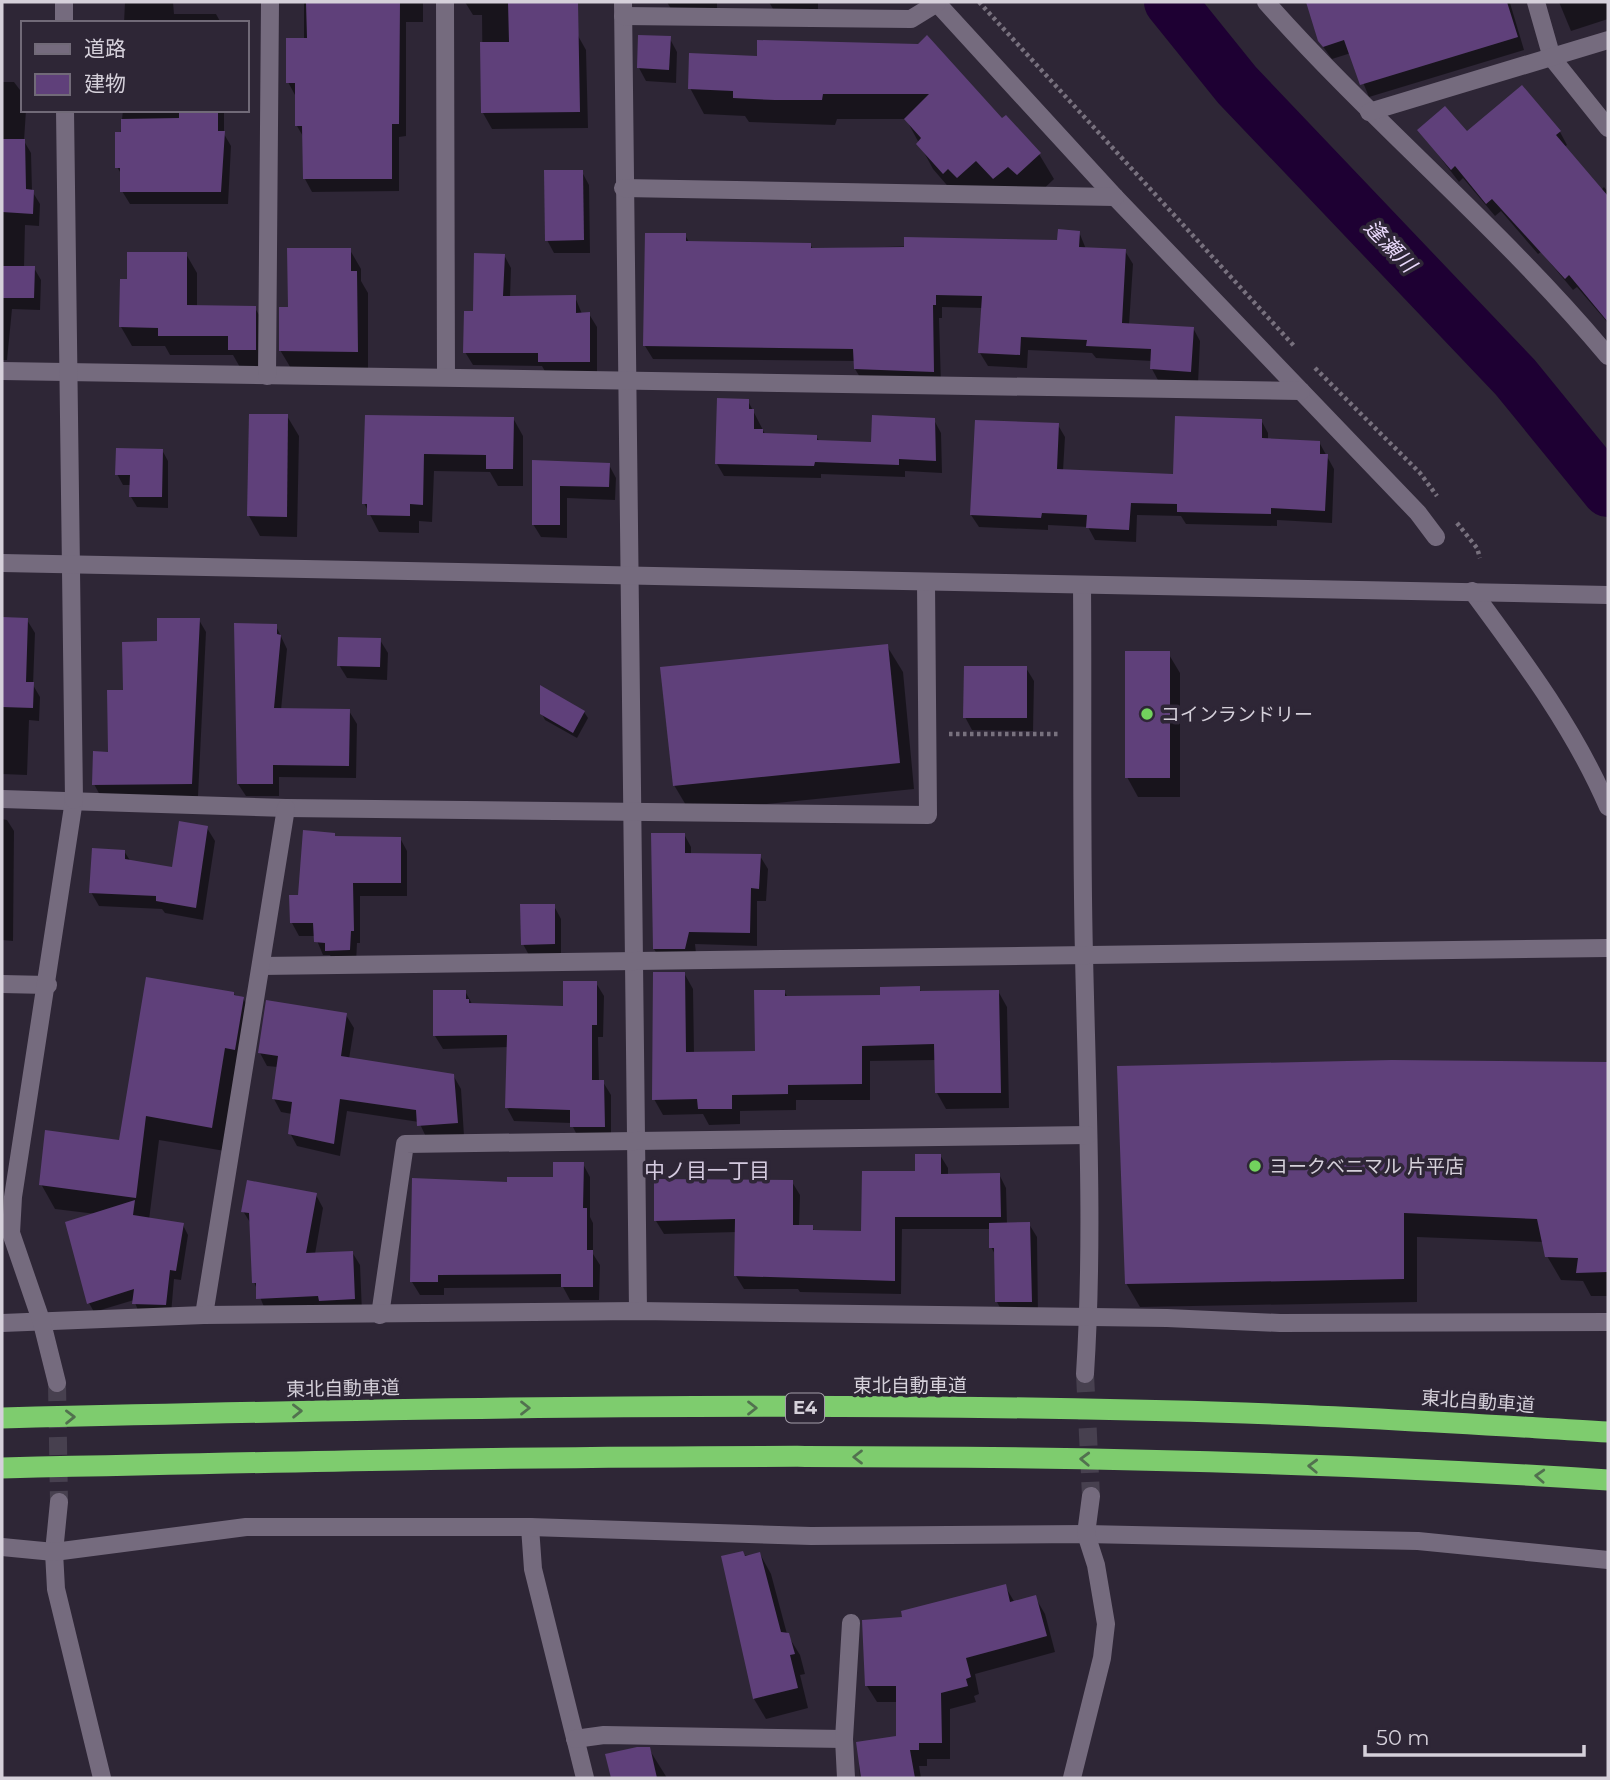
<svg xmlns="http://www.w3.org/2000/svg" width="1610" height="1780" font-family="Montserrat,'Noto Sans JP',sans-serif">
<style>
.shadow{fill:#0007}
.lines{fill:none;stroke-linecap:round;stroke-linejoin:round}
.river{stroke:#1e0033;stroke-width:52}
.building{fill:#5f407a}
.minor-tunnel{stroke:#47404f;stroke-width:18;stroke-dasharray:18 9;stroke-linecap:butt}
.path{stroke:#78717e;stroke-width:4.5;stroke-dasharray:3.5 3.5;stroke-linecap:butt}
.minor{stroke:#756b7e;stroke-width:18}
.tertiary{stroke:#756b7e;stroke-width:18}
.motorway{stroke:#7ecc6e;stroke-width:21}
.oneway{stroke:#52714f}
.poi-dot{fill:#72d25d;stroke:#2e2636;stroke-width:2.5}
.labels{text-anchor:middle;stroke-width:7;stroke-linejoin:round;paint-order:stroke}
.shield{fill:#2e2636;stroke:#a39da9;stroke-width:2}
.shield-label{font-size:18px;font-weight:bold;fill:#d5d0da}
.poi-label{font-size:19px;fill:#d5d0da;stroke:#2e2636;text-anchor:start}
.street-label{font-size:19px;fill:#d5d0da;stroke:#2e2636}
.water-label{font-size:21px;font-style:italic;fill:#ead9fc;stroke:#2e2636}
.neighbourhood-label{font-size:21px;fill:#d4cadf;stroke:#2e2636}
</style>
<rect width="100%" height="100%" fill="#2e2636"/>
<!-- shadow -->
<g class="shadow">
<path d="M125,2H173L174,14H216L221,23H124Z"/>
<path d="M304,2H423V22H406V136L399,137V191L312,192L305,179L304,138L297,126L295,95L288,82L304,40Z"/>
<path d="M465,2H516L520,10L577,34L586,50L588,128L492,129L483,113L482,15H473Z"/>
<path d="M667,2H717V9H671Z"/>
<path d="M769,2H818V16H777Z"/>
<path d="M1321,2H1515L1510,3L1524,50L1369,97L1351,53L1332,59L1319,41L1309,6Z"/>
<path d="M1559,2H1608V19L1571,31Z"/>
<path d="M670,39L677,52L676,83L646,81L639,68Z"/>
<path d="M919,45L1039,154L1054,179L1032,200L1009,204L991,186L972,202L958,198L933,169L906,119H837L835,125L749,122L745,116L704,114L690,88L759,58Z"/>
<path d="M2,82H14L23,94V110H26L24,141L31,153L32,191L40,204L39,226L25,225L24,268H34L41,280L40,310L12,309L7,360H2Z"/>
<path d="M123,110H224V134L231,146L228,204H130L122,191V175L117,167Z"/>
<path d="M1419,130L1467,134L1560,132L1567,145L1564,147L1601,190L1604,187L1608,192V323L1577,287L1573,290L1541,252L1538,254L1501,211L1495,216L1463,178L1459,182Z"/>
<path d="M582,172L589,185L590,253H554L547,240Z"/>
<path d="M1079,232L1086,249L1125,251L1133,264L1129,325L1193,328L1200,341L1198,384L1159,382L1152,369V361L1096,358L1092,353L1028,350L1027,368L988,366L980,353L983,308L942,307V318H939L941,385L863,382L855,369V361L653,359L645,346L685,235L689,242L810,244L813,249L1059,242Z"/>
<path d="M350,250L361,269V281L368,293V372L292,370L280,350L289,309Z"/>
<path d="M186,254L197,273V307L255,308L266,327V369H241L233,355H170L165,346H132L121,327L129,281Z"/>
<path d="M504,255L511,268L510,298L575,297L582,314H589L597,327V375H547L542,366L473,365L465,352L474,312Z"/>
<path d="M748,401L765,434L816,436L820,442L873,444L934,420L941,433L942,473L905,471V477L821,474V478L724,476L717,464Z"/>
<path d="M287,416L299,436L297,537L260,536L249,516Z"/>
<path d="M366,416L513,418L523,436V486H498L490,472L434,471L432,522L419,521V533L379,532L364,503Z"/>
<path d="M1261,420L1268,433V440L1319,442L1334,469L1332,523L1277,520V526L1186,524L1181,516L1137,515L1136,542L1095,540L1088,527L1048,525V530L979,527L971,515L1058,425L1065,437L1063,471L1175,476Z"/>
<path d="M162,450L168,461V508L137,507L131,497V485H123L117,474Z"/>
<path d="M534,462L609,465L616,478L615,500L567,498V538L541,537L533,524Z"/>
<path d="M2,619L27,620L35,633L33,685L40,697L39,721L29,720L27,775L2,774Z"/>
<path d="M199,620L206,632L198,796L101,797L94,784L159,643Z"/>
<path d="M276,626L287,649L281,710L349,711L357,724L356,778L279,777V796H246L238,784Z"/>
<path d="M380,640L388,653L387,680L347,678L339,665Z"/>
<path d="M887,646L903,672L914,789L690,812L674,785Z"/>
<path d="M1168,653L1180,673V797H1138L1127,777Z"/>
<path d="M1026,668L1034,681L1033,731L972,730L965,717Z"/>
<path d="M584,712L588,718L577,738L545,720L542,714Z"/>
<path d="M2,819L7,820L14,831L13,941L2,940Z"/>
<path d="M207,828L215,841L203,920L165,913L162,909L99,906L91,892L124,851L131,862L173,869Z"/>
<path d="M684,834L691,847V855L760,856L768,869L766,901H757V946L695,944L696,953L662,962L654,949Z"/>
<path d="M336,838H400L407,851V896H360V943H357L356,963L334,964L330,955H323L315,936H299L292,923L299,897Z"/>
<path d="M554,906L561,919V957H530L523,944Z"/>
<path d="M684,973L693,989L694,1054L757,1053L784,991L788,998L882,997L919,988L922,993L998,991L1007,1007L1009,1108L946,1109L937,1093L936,1060L870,1061V1100H796V1110L740,1111V1124L709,1125L703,1114L663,1115L654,1099Z"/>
<path d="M596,983L604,996L603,1037H598L599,1082H603L611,1095V1139H579L571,1123L514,1121L507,1108L509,1047L443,1049L435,1036L465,991L472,1004L564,1008Z"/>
<path d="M233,994L243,998L257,1023L225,1151L159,1140L149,1220L183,1225L188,1235L181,1280L174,1279L171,1314L139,1313L134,1300L94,1312L89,1303L96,1214L55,1209L41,1184L121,1142Z"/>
<path d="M346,1015L354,1028L349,1059L453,1075L461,1089L464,1136L427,1139L419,1122L347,1111L340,1156L297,1146L290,1133L292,1114L281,1112L274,1099L278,1067L267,1066L260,1053Z"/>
<path d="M1392,1062L1608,1064V1296H1591L1583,1281L1561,1280L1547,1256L1544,1242L1417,1237V1302L1140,1307L1126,1283Z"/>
<path d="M940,1155L948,1168V1176L999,1174L1006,1188L1007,1224H1029L1037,1237L1038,1315H1004L997,1302L996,1256L991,1247V1229H902L901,1294L800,1292L798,1289H744L736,1276L737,1232L664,1234L656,1221L792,1182L800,1195L799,1227H812L815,1232H863L916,1173Z"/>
<path d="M583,1164L590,1177V1217L593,1223V1254L600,1265L599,1300H570L563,1287L444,1288V1295H420L412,1282L509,1184L555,1179Z"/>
<path d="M316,1195L323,1208L315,1254L352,1252L360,1265L362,1312H266L254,1282L251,1224L243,1211Z"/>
<path d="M760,1554L771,1574L787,1634L800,1655L805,1674L800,1675L808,1708L766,1719L754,1699L723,1557Z"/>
<path d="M1005,1586L1015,1603L1035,1597L1045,1614L1055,1652L975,1674L979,1694L974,1696L976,1702L950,1709V1759H927V1766H919L921,1778H860L858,1744L898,1738V1702H877L867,1686L904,1619Z"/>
<path d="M649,1749L667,1778H613L607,1756Z"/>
</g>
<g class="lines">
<!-- river -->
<path class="river" d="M1170,2L1237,85L1515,377L1608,491"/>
</g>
<!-- building -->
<g class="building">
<path d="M306,2H400L399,124H392V179H303L302,126H295V83H286V38H307Z"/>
<path d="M508,2H578L580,112L481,113L480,42H509Z"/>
<path d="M1306,2H1507L1518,37L1360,85L1344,40L1323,47L1318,41Z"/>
<path d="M638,35L671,36L669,70L637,68Z"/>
<path d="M927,35L1002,118L1006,115L1041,153L1017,175L1008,167L993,179L976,161L957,178L948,169L943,174L916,144L921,138L904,119L929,94H823L822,100H775L733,98V91L688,89L689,53L757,56V40L918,44Z"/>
<path d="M1522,85L1561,131L1556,135L1608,196V322L1569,275L1565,279L1492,199L1486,204L1455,166L1451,170L1417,130L1445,106L1467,131Z"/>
<path d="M179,110H218V131H225L221,192H120V168H115V132H121V119L179,118Z"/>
<path d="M2,139H25L26,189L34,190L33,214L2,212Z"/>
<path d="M544,170H583L584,240L545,241Z"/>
<path d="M1058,229L1080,231L1079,247L1126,249L1122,323L1194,327L1191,372L1150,369L1151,349L1086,346L1087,340L1021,337L1020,355L978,353L982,296L936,295V305H933L934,372L854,369L853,349L643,346L645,233H686V241L811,243V248L904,247V237L1057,240Z"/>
<path d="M287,248H351V271H357L358,352L279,351V307H288Z"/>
<path d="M127,252H187V305L256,306V350H228V336H158V328L119,327L120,279H127Z"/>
<path d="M474,253L505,254L503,296L576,295V313L590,312V362H538V353H463L464,311H473Z"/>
<path d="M2,266H35L34,298H2Z"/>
<path d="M717,398L749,399V409H754V429H763V433L817,435V440L871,442L872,415L935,418L936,461L899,459V465L815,462L814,466L715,464Z"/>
<path d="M249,414H288L287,517L247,516Z"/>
<path d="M365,415L514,417L513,469H486V455L424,454L423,505L410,504V516L367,515V504H362Z"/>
<path d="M1175,416L1262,419V438L1320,441V454H1328L1325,511L1271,508V514L1177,512V504L1131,503L1129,530L1086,528L1087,515L1042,513L1041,518L970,515L975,420L1059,423L1057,469L1173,474Z"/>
<path d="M116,448L163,449L162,497H129L130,475H115Z"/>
<path d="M532,460L610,463L609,487L560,486V525H532Z"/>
<path d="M2,617L28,618L26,682H34L33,708L2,707Z"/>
<path d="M157,618H200L192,784L92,785L93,751L108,752L107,690H123L122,642L157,641Z"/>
<path d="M234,623L277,624V634L281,635L274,708L350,709L349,766L273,765V784H237Z"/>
<path d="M338,637L381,638L380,667L337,666Z"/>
<path d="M888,644L900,763L673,786L660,667Z"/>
<rect x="1125" y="651" width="45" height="127"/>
<path d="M964,666H1027V718H963Z"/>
<path d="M540,685L585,711L573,733L540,714Z"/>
<path d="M179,821L208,826L196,908L156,901V896L89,893L92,848L125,850V859L172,867Z"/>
<path d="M303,830L335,833V836L401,837V883H353L354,931H351L350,950L325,951V943L314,942L313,923H290L289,895H298Z"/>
<path d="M651,833H685V853L761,854L759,889L751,888L750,933L689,932L685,949H653Z"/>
<path d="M520,904H555V944L521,945Z"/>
<path d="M653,972H685L686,1052L755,1051L754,990H785V996L880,995V987L920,986V991L999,990L1001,1093H935L934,1044L862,1046V1084L788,1085V1094L732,1095V1109H698L697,1099L652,1100Z"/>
<path d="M146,977L234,992V995L244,997L235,1050L225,1048L212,1128L146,1116L136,1198L39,1185L45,1130L119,1140Z"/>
<path d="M563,981H597V1025H592V1080H604L605,1127H570V1110L505,1108L507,1035L433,1036V990H466V999H469V1003L563,1006Z"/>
<path d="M266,1000L347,1013L341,1056L454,1074L458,1123L417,1126L416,1110L340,1099L334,1144L288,1134L292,1102L272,1099L278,1056L258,1053Z"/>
<path d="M1392,1060L1608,1062V1272L1576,1273L1578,1258L1545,1257L1537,1219L1404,1213V1279L1125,1284L1117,1066Z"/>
<path d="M915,1154H941V1174L1000,1173L1001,1217H895V1281L734,1276L735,1219L654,1221V1179L793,1180V1225H813V1230L861,1231L862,1171H915Z"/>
<path d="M553,1162H584L583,1208H587V1250H593V1287H561V1274L438,1275V1282H410L412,1178L507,1182V1177H553Z"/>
<path d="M247,1180L317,1193L306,1253L353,1251L355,1299L319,1301L318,1296L256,1299V1283H252L249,1213L241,1212Z"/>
<path d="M135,1200L133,1215L184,1223L176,1271L170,1270L166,1305L132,1304L134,1289L87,1304L65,1222Z"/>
<path d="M1030,1222L1032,1302H995L994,1248H989V1223Z"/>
<path d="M743,1551L745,1556L760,1552L781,1632L789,1633L795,1654L790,1655L798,1688L753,1699L721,1556Z"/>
<path d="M1006,1584L1010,1602L1036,1595L1047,1636L966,1658L971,1677L966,1679L968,1686L941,1693L942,1743H919V1750H910L915,1778H861L856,1742L896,1736V1686H865L862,1620L902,1617L901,1611Z"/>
<path d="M637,1747H650L657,1778H611L605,1754Z"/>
</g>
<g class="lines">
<!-- minor-tunnel -->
<g class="minor-tunnel">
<path d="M1085,1374L1091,1496"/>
<path d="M57,1383L59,1502"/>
</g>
<!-- path -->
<g class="path">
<path d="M979,2L1295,347"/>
<path d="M1315,368L1420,473L1437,496"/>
<path d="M1457,523L1477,548L1480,558"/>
<path d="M949,734H1059"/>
</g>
<!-- minor -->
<g class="minor">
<path d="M445,2L446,377"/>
<path d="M623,2L638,1311"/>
<path d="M936,2L1115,197L1418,513L1436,537"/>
<path d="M1266,2C1375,125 1503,230 1608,356"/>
<path d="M1536,2L1552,58L1608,128"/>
<path d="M623,16L911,19L937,3"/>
<path d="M1369,112L1608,40"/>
<path d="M623,188L1115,197"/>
<path d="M2,371L1301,391"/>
<path d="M267,376L270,2"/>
<path d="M1082,585C1083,708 1081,832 1084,955C1087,1095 1094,1235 1085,1374"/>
<path d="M1472,591C1523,660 1574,728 1608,807"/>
<path d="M2,799L286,808L928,815L926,583"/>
<path d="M261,966L1608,948"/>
<path d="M2,984L48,985"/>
<path d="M204,1315L286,808"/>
<path d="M380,1315L405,1144L1088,1135"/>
<path d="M2,1323L204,1315L638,1311L1167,1318L1280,1323L1608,1322"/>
<path d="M57,1383L42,1323L11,1233L13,1197L74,800"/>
<path d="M59,1502L54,1552L56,1589L102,1778"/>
<path d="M530,1527L533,1569L585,1778"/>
<path d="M2,1547L54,1552L246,1527H530L811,1536L1086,1534L1418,1541L1608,1560"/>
<path d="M575,1739L604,1735L844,1739"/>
<path d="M846,1778L844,1739L851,1623"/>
<path d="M1072,1778L1102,1658L1106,1624L1096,1565L1086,1534L1091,1496"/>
</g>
<!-- tertiary -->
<g class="tertiary">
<path d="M64,2V23"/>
<path d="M65,110L74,800"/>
<path d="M2,563L1608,595"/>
</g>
<!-- motorway -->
<g class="motorway">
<path d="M2,1418C416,1408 831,1400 1245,1413C1366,1417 1487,1425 1608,1432"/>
<path d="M2,1468C537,1456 1074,1445 1608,1480"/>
</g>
</g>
<!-- one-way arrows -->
<defs><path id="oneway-chevron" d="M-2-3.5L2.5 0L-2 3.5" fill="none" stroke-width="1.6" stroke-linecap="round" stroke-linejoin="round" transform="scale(1.75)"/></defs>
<g class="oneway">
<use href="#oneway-chevron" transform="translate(525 1408)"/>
<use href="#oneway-chevron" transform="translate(752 1408)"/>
<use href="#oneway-chevron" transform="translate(297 1411) rotate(-1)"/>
<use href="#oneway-chevron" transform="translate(70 1417) rotate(-1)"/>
<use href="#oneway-chevron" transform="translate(858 1457) rotate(180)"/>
<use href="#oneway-chevron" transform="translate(1085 1459) rotate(-178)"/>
<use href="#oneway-chevron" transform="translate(1313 1466) rotate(-178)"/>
<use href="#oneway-chevron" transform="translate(1540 1476) rotate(-177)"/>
</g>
<!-- markers -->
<g class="poi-dot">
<circle cx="1147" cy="714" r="7"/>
<circle cx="1255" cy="1166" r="7"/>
</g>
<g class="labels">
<!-- shield labels -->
<rect class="shield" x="786" y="1393.5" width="38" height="29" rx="5"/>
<g class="shield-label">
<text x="805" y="1414">E4</text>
</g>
<!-- poi labels -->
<g class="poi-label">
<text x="1161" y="721">コインランドリー</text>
<text x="1269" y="1173">ヨークベニマル 片平店</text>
</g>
<!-- street labels -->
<g class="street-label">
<text x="910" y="1392">東北自動車道</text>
<text transform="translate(343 1388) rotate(-1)" y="7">東北自動車道</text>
<text transform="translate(1478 1401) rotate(4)" y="7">東北自動車道</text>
</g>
<!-- water labels -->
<g class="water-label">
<text transform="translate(1390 246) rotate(46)" y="7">逢瀬川</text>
</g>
<!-- neighbourhood labels -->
<g class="neighbourhood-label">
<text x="707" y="1178">中ノ目一丁目</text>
</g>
</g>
<!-- border -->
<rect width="1610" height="1780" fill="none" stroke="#d5d0da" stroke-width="7"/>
<!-- legend -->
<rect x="21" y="21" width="228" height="91" fill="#2e2636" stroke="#716a78" stroke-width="2"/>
<rect x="35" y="44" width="35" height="10" fill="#756b7e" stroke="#716a78" stroke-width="2"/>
<text x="84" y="56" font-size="21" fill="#d5d0da">道路</text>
<rect x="35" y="74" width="35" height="21" fill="#5f407a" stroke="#716a78" stroke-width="2"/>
<text x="84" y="91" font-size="21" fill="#d5d0da">建物</text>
<!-- scale -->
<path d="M1365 1745v10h219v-10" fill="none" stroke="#d5d0da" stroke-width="3.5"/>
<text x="1376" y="1745" font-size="21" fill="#d5d0da" stroke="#2e2636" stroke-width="5" paint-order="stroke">50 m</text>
</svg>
